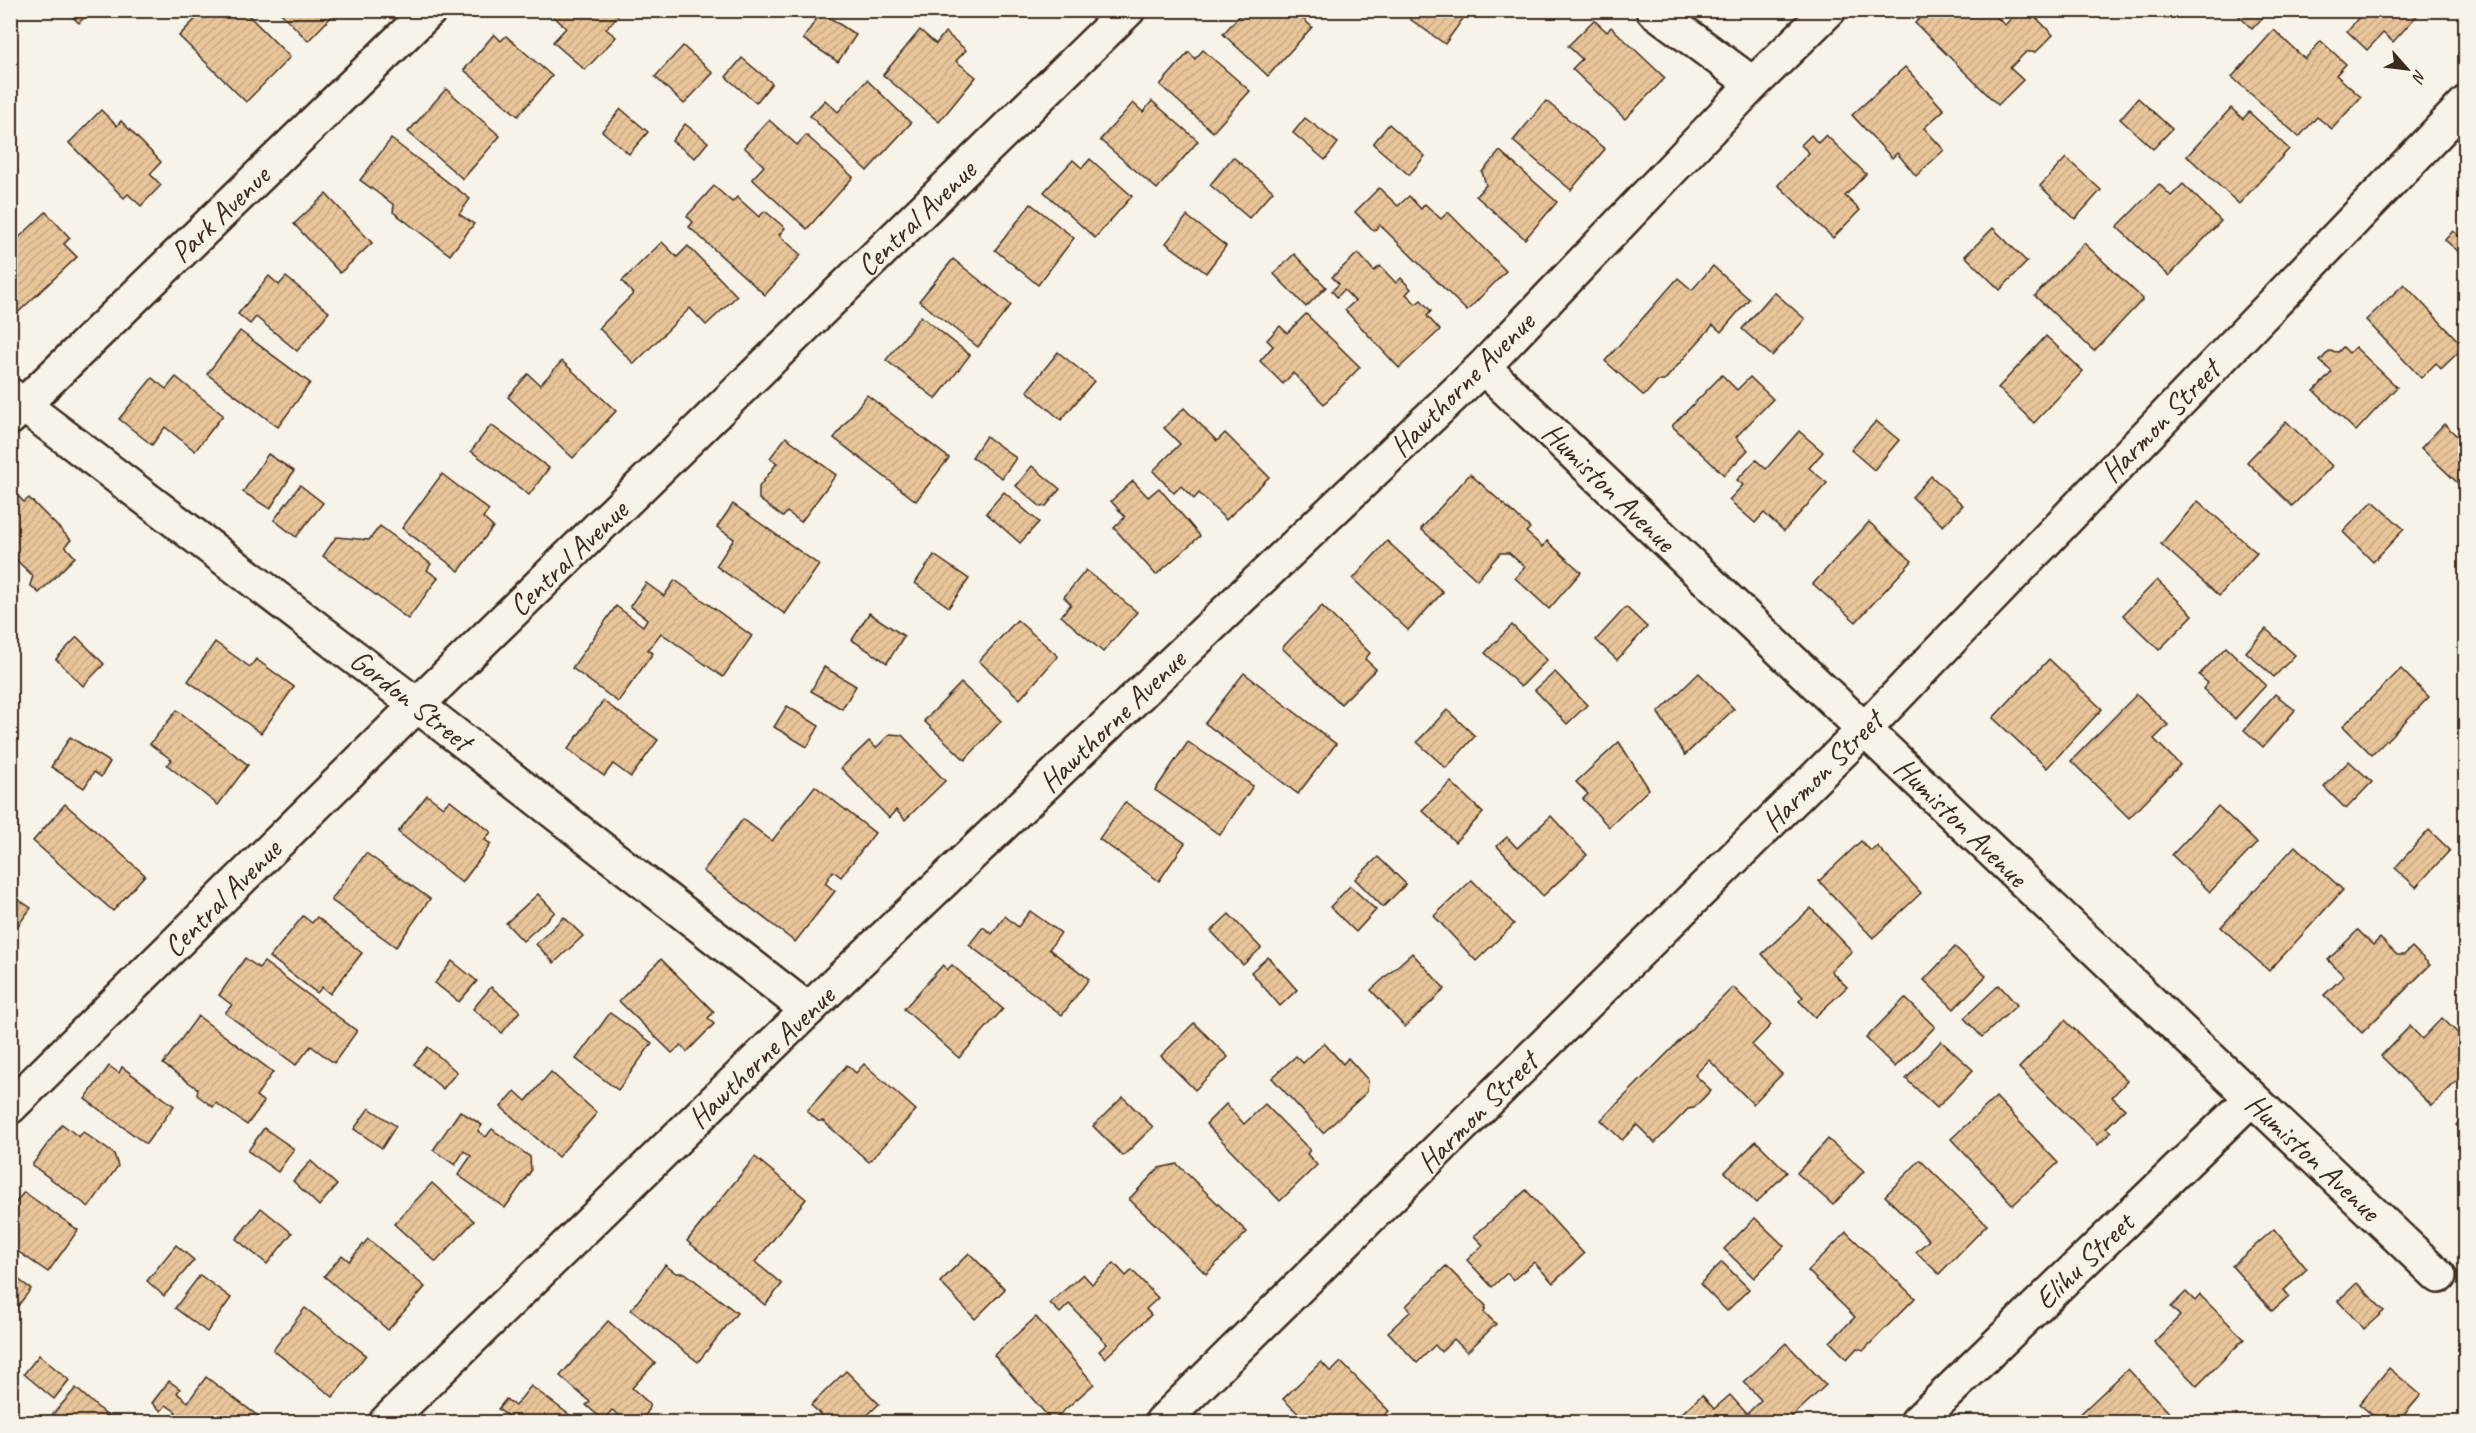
<svg xmlns="http://www.w3.org/2000/svg" width="2476" height="1433" font-family="Caveat,sans-serif">
<style>
.building{fill:url(#building-hatch);stroke:#3b2a1e;stroke-width:1.5}
.lines{fill:none;stroke-linecap:round;stroke-linejoin:round}
.street-casing{stroke:#3b2a1e;stroke-width:38}
.street{stroke:#f7f3e8;stroke-width:33}
.labels{text-anchor:middle;stroke-width:4.5;stroke-linejoin:round;paint-order:stroke}
.street-label{font-size:30px;fill:#3b2a1e;stroke:#f7f3e8}
</style>
<defs>
<pattern id="building-hatch" width="6" height="6" patternUnits="userSpaceOnUse" patternTransform="scale(1.5)"><rect width="6" height="6" fill="#e9c59a"/><path d="M-1 1l2-2M0 6l6-6M5 7l2-2" fill="none" stroke="#c9a984"/></pattern>
</defs>
<rect width="100%" height="100%" fill="#f7f3e8"/>
<filter id="ink" filterUnits="userSpaceOnUse"><feTurbulence type="fractalNoise" baseFrequency=".0167" numOctaves="2"/><feDisplacementMap in="SourceGraphic" scale="12" xChannelSelector="R" yChannelSelector="G"/><feConvolveMatrix kernelMatrix="1 2 1 2 8 2 1 2 1" color-interpolation-filters="sRGB"/></filter>
<g filter="url(#ink)">
<!-- building -->
<g class="building">
<path d="M65,10H91L79,23Z"/>
<path d="M204,10H243L290,57L246,102L179,36Z"/>
<path d="M278,10H338L308,41Z"/>
<path d="M547,10H623L606,29L616,37L585,70L553,42L566,28Z"/>
<path d="M1240,10H1293L1312,27L1268,76L1223,34L1242,13Z"/>
<path d="M1416,10H1469L1445,44L1410,19Z"/>
<path d="M1928,10H1989L2005,25L2019,10H2029L2053,35L2036,52H2026L2010,68L2023,80L1998,105L1915,23Z"/>
<path d="M2233,10H2270L2252,29Z"/>
<path d="M2356,10H2422L2393,42L2383,33L2367,50L2347,31L2361,15Z"/>
<path d="M821,12L856,35L838,62L803,39Z"/>
<path d="M1594,20L1607,32L1611,27L1665,78L1625,119L1572,69L1582,59L1568,46Z"/>
<path d="M920,30L936,44L945,32L966,50L956,61L976,77L939,122L883,75Z"/>
<path d="M2274,30L2305,59L2321,41L2346,64L2336,75L2361,97L2332,129L2317,117L2299,137L2232,77Z"/>
<path d="M494,34L501,41L506,36L552,76L518,116L464,70Z"/>
<path d="M683,46L713,73L684,104L655,77Z"/>
<path d="M1203,50L1250,91L1213,132L1160,85L1189,52L1195,59Z"/>
<path d="M742,58L772,83L756,103L726,77Z"/>
<path d="M1905,67L1944,110L1924,128L1944,150L1916,176L1897,153L1892,158L1852,115Z"/>
<path d="M867,80L911,123L867,171L810,116L825,100L838,112Z"/>
<path d="M446,89L500,136L463,179L408,132Z"/>
<path d="M2138,98L2172,129L2153,149L2120,119Z"/>
<path d="M1152,101L1198,141L1157,189L1100,140L1133,103L1143,112Z"/>
<path d="M1546,101L1605,149L1571,190L1513,141Z"/>
<path d="M2231,108L2243,119L2249,112L2289,149L2239,204L2187,156Z"/>
<path d="M621,109L648,132L629,154L602,131Z"/>
<path d="M101,110L117,126L121,121L161,162L150,174L161,185L141,206L128,194L124,198L69,143Z"/>
<path d="M1305,118L1338,143L1325,160L1293,133Z"/>
<path d="M769,120L797,145L806,135L853,177L807,229L752,179L764,166L744,147Z"/>
<path d="M685,124L708,142L695,158L672,141Z"/>
<path d="M1389,124L1425,156L1409,175L1373,144Z"/>
<path d="M1811,135L1818,143L1826,135L1866,174L1845,196L1860,210L1833,238L1778,185L1809,153L1801,145Z"/>
<path d="M391,139L470,199L459,214L474,224L450,255L393,212L394,205L360,180Z"/>
<path d="M1500,151L1557,202L1525,239L1476,196L1486,185L1482,172Z"/>
<path d="M1233,157L1273,191L1249,218L1210,185Z"/>
<path d="M2066,158L2101,190L2075,219L2040,186Z"/>
<path d="M1090,159L1132,196L1095,238L1044,192L1073,160L1082,168Z"/>
<path d="M10,164L18,171L10,179Z"/>
<path d="M2159,184L2171,196L2183,184L2221,221L2169,276L2117,227Z"/>
<path d="M714,186L732,202L737,197L759,217L765,211L785,228L779,235L801,255L765,295L689,227L693,222L687,216Z"/>
<path d="M1379,188L1398,206L1409,196L1421,209L1425,204L1441,219L1448,212L1506,271L1467,311L1380,225L1374,231L1355,212Z"/>
<path d="M326,194L372,243L340,273L294,224Z"/>
<path d="M1031,204L1074,238L1038,285L995,250Z"/>
<path d="M46,212L70,238L64,244L77,257L10,320V246Z"/>
<path d="M1187,216L1226,246L1206,273L1166,243Z"/>
<path d="M1993,228L2027,262L2000,290L1965,256Z"/>
<path d="M2466,230V258L2445,240L2453,231L2460,237Z"/>
<path d="M662,242L677,257L688,246L737,296L706,325L690,308L634,364L599,328L633,294L622,281Z"/>
<path d="M2084,243L2143,299L2094,351L2035,296Z"/>
<path d="M1358,253L1374,271L1380,266L1396,283L1401,278L1411,289L1406,294L1416,304L1421,300L1431,311L1427,316L1440,330L1399,368L1345,310L1355,301L1344,290L1337,297L1332,291L1339,284L1332,277Z"/>
<path d="M1294,254L1326,287L1306,307L1274,274Z"/>
<path d="M953,259L1011,305L978,347L919,301Z"/>
<path d="M1713,266L1749,299L1721,332L1713,325L1664,381H1657L1644,396L1605,361L1678,278L1692,290Z"/>
<path d="M269,276L279,285L286,277L329,312L297,351L256,317L250,324L238,314Z"/>
<path d="M2404,284L2464,347L2441,369L2436,363L2421,378L2366,320Z"/>
<path d="M1774,292L1805,319L1772,356L1742,329Z"/>
<path d="M1306,314L1360,367L1324,404L1293,373L1283,384L1260,361L1273,346L1267,340L1280,326L1287,333Z"/>
<path d="M921,316L970,355L936,399L886,360Z"/>
<path d="M240,331L310,383L278,427L207,374Z"/>
<path d="M2046,336L2083,371L2034,423L1998,388Z"/>
<path d="M2343,347L2349,353L2355,347L2397,387L2356,431L2314,391L2332,372L2320,361L2329,351L2338,352Z"/>
<path d="M1058,352L1094,381L1061,420L1027,391Z"/>
<path d="M562,361L616,411L573,458L508,397L528,374L540,385Z"/>
<path d="M1722,375L1737,390L1750,377L1773,399L1736,437L1748,450L1724,475L1672,426Z"/>
<path d="M176,377L223,415L195,451L165,427L152,445L119,419L152,378L166,389Z"/>
<path d="M867,395L949,458L916,501L834,438Z"/>
<path d="M1184,408L1217,441L1225,433L1269,477L1226,520L1199,493L1194,499L1181,486L1174,493L1153,471L1180,444L1164,428Z"/>
<path d="M1876,421L1899,440L1874,470L1851,450Z"/>
<path d="M2286,421L2332,466L2292,506L2247,462Z"/>
<path d="M2444,424L2466,444L2464,489L2421,448Z"/>
<path d="M491,425L549,468L529,495L471,451Z"/>
<path d="M1799,431L1823,452L1809,468L1827,483L1784,531L1764,513L1755,523L1729,500L1743,485L1737,480L1756,460L1766,469Z"/>
<path d="M986,436L1016,458L1002,478L972,457Z"/>
<path d="M786,437L836,475L801,522L787,512L783,517L759,499V487L777,463L770,458Z"/>
<path d="M268,454L294,471L270,509L243,492Z"/>
<path d="M1032,466L1060,489L1046,506L1041,507L1016,486Z"/>
<path d="M442,474L489,510L483,518L493,527L459,571L402,528Z"/>
<path d="M1470,474L1530,528L1526,532L1543,547L1547,541L1581,572L1549,609L1515,578L1525,567L1509,553H1500L1477,580L1421,529Z"/>
<path d="M1931,476L1963,505L1943,526L1912,497Z"/>
<path d="M1133,481L1148,497L1159,488L1200,536L1156,575L1114,528L1125,517L1111,501Z"/>
<path d="M300,485L323,503L296,537L274,520Z"/>
<path d="M1004,492L1039,522L1020,543L986,513Z"/>
<path d="M15,493L24,502L29,498L71,540L65,546L75,557L39,593L30,585L33,576L10,554V498Z"/>
<path d="M2198,501L2257,553L2219,596L2161,544Z"/>
<path d="M2373,501L2404,529L2373,562L2343,532Z"/>
<path d="M733,504L819,565L785,614L716,566L734,539L717,527Z"/>
<path d="M1869,522L1912,561L1856,622L1813,584Z"/>
<path d="M380,526L431,564L427,570L438,578L408,619L323,556L336,537L369,540Z"/>
<path d="M1387,541L1443,592L1408,630L1353,579Z"/>
<path d="M934,555L969,579L949,607L915,583Z"/>
<path d="M1086,570L1137,612L1103,652L1061,616L1071,604L1064,597Z"/>
<path d="M675,580L752,636L723,677L661,633L648,650L653,653L618,702L572,668L616,606L643,626L647,619L630,606L646,583L664,596Z"/>
<path d="M2157,580L2193,615L2159,650L2123,615Z"/>
<path d="M1322,606L1370,653L1365,659L1376,669L1341,704L1282,648Z"/>
<path d="M1626,607L1647,627L1617,660L1596,640Z"/>
<path d="M869,613L904,636L887,663L852,640Z"/>
<path d="M1017,620L1058,656L1020,699L979,661Z"/>
<path d="M1512,625L1547,660L1521,687L1485,653Z"/>
<path d="M2266,629L2295,655L2274,677L2246,652Z"/>
<path d="M77,637L104,664L83,686L56,659Z"/>
<path d="M215,642L250,667L256,659L294,687L261,733L188,681Z"/>
<path d="M2226,647L2266,685L2235,719L2203,689L2208,683L2199,675Z"/>
<path d="M2049,659L2102,709L2047,768L1993,718Z"/>
<path d="M824,667L856,686L842,709L811,691Z"/>
<path d="M2401,669L2429,697L2372,755L2343,726Z"/>
<path d="M1555,672L1587,705L1567,724L1535,690Z"/>
<path d="M1244,673L1336,744L1298,794L1205,723Z"/>
<path d="M1699,673L1734,709L1685,755L1658,713Z"/>
<path d="M961,683L1001,721L965,760L924,721Z"/>
<path d="M2137,694L2168,725L2154,739L2180,765L2129,818L2071,761Z"/>
<path d="M2275,694L2295,710L2263,747L2244,730Z"/>
<path d="M603,701L658,740L631,777L613,764L604,776L568,749Z"/>
<path d="M787,706L819,726L807,747L774,727Z"/>
<path d="M177,710L248,765L218,805L167,765L172,760L150,744Z"/>
<path d="M1447,710L1475,736L1446,768L1417,742Z"/>
<path d="M890,734L902,735L945,781L905,820L896,810L889,818L841,768L869,741L876,748Z"/>
<path d="M70,737L110,762L101,777L94,772L84,788L51,767Z"/>
<path d="M1188,742L1253,786L1220,835L1155,790Z"/>
<path d="M1619,742L1649,789L1609,827L1583,799L1588,794L1576,782Z"/>
<path d="M2349,761L2372,782L2346,809L2324,787Z"/>
<path d="M1451,782L1483,813L1455,842L1422,810Z"/>
<path d="M815,786L875,833L841,877L833,871L825,883L835,891L795,942L703,871L743,819L772,841Z"/>
<path d="M427,795L443,807L450,800L491,832L485,840L491,844L462,883L398,832Z"/>
<path d="M1125,802L1185,843L1159,881L1099,839Z"/>
<path d="M65,804L145,875L113,911L33,841Z"/>
<path d="M2218,806L2257,843L2210,892L2172,855Z"/>
<path d="M1551,816L1587,855L1543,896L1497,846L1507,837L1517,848Z"/>
<path d="M2429,830L2450,850L2416,887L2395,868Z"/>
<path d="M1861,841L1871,851L1877,846L1921,893L1873,938L1819,881Z"/>
<path d="M2295,846L2343,890L2269,971L2221,927Z"/>
<path d="M366,853L430,899L396,947L331,900Z"/>
<path d="M1378,857L1406,884L1383,907L1355,879Z"/>
<path d="M1472,880L1514,924L1476,961L1434,916Z"/>
<path d="M1350,886L1376,910L1356,932L1330,907Z"/>
<path d="M10,894L31,908L10,936Z"/>
<path d="M538,894L555,912L523,941L506,923Z"/>
<path d="M1811,908L1852,951L1831,971L1847,987L1815,1017L1799,1001L1803,997L1762,954Z"/>
<path d="M1030,911L1061,933L1049,949L1089,979L1062,1015L969,945L983,927L992,934L1005,916L1018,927Z"/>
<path d="M1229,914L1261,948L1243,965L1211,931Z"/>
<path d="M303,916L312,923L317,917L362,953L330,994L322,987L317,993L270,957Z"/>
<path d="M564,917L583,936L554,963L536,944Z"/>
<path d="M2358,930L2373,945L2380,938L2397,955H2404L2412,947L2430,965L2362,1033L2324,995L2344,976L2328,960Z"/>
<path d="M1955,947L1986,976L1954,1009L1924,980Z"/>
<path d="M1412,953L1445,989L1405,1027L1371,990Z"/>
<path d="M1268,957L1297,990L1280,1006L1251,972Z"/>
<path d="M245,958L259,968L264,962L357,1031L334,1063L311,1046L296,1065L225,1013L232,1005L219,995Z"/>
<path d="M661,959L714,1012L708,1018L714,1024L687,1052L681,1045L672,1053L619,1001Z"/>
<path d="M452,961L477,981L459,1002L435,983Z"/>
<path d="M943,965L947,970L952,965L1003,1009L959,1058L904,1009Z"/>
<path d="M1999,985L2017,1005L1982,1037L1964,1018Z"/>
<path d="M491,987L520,1011L502,1033L473,1009Z"/>
<path d="M1733,987L1771,1025L1752,1045L1782,1074L1753,1104L1709,1060L1695,1075L1711,1090L1694,1108L1688,1109L1655,1143L1637,1125L1622,1140L1601,1120Z"/>
<path d="M1905,998L1935,1027L1895,1067L1866,1038Z"/>
<path d="M610,1013L652,1043L618,1090L576,1059Z"/>
<path d="M198,1016L273,1072L256,1096L264,1102L247,1125L216,1103L213,1107L197,1095L198,1089L163,1064Z"/>
<path d="M2442,1018L2466,1041V1072L2432,1106L2381,1056L2410,1026L2422,1039Z"/>
<path d="M2065,1020L2127,1081L2112,1097L2125,1109L2106,1128L2111,1132L2098,1145L2019,1068Z"/>
<path d="M1194,1023L1228,1057L1195,1090L1161,1056Z"/>
<path d="M1941,1041L1973,1070L1937,1108L1906,1079Z"/>
<path d="M1324,1043L1343,1064L1348,1058L1368,1080L1367,1092L1323,1133L1272,1078L1296,1056L1303,1063Z"/>
<path d="M428,1047L457,1072L443,1089L414,1064Z"/>
<path d="M864,1064L916,1110L869,1162L823,1121H818L807,1111L847,1065L856,1073Z"/>
<path d="M109,1066L119,1073L122,1067L174,1106L146,1144L85,1099Z"/>
<path d="M551,1072L597,1113L558,1157L501,1107L515,1091L526,1101Z"/>
<path d="M1123,1097L1153,1127L1123,1156L1093,1126Z"/>
<path d="M1996,1097L2058,1163L2013,1205L1951,1139Z"/>
<path d="M1226,1104L1244,1124L1265,1104L1310,1150L1307,1154L1317,1165L1280,1201L1206,1124Z"/>
<path d="M369,1108L396,1126L382,1148L354,1129Z"/>
<path d="M460,1111L482,1125L478,1131L486,1137L492,1129L530,1157L531,1171L505,1208L458,1175L471,1156L464,1151L455,1165L433,1150Z"/>
<path d="M2466,1115V1134L2456,1125Z"/>
<path d="M62,1124L79,1137L83,1132L114,1154L118,1166L89,1207L32,1165Z"/>
<path d="M264,1128L294,1149L278,1172L248,1151Z"/>
<path d="M1828,1139L1864,1171L1833,1205L1797,1173Z"/>
<path d="M1756,1141L1787,1172L1756,1203L1725,1172Z"/>
<path d="M755,1157L806,1199L755,1262L782,1284L765,1305L687,1241Z"/>
<path d="M1920,1160L1987,1225L1939,1274L1916,1252L1929,1240L1885,1196Z"/>
<path d="M311,1161L337,1185L319,1206L293,1181Z"/>
<path d="M1177,1164L1247,1232L1206,1274L1129,1199L1159,1168Z"/>
<path d="M432,1183L474,1221L436,1262L394,1224Z"/>
<path d="M1526,1190L1584,1254L1553,1283L1534,1262L1513,1280L1507,1273L1492,1287L1467,1260L1483,1245L1474,1236Z"/>
<path d="M24,1192L78,1230L48,1272L10,1246V1210Z"/>
<path d="M261,1208L292,1233L267,1264L236,1239Z"/>
<path d="M1755,1218L1784,1246L1754,1278L1724,1249Z"/>
<path d="M2274,1229L2307,1269L2284,1290L2289,1296L2272,1311L2232,1266Z"/>
<path d="M1846,1232L1915,1298L1864,1350L1857,1348L1847,1359L1830,1342L1855,1317L1808,1271Z"/>
<path d="M368,1239L425,1287L388,1330L324,1276L342,1255L349,1261Z"/>
<path d="M176,1245L194,1260L164,1296L147,1281Z"/>
<path d="M969,1253L1005,1289L975,1319L940,1282Z"/>
<path d="M1722,1262L1749,1289L1727,1311L1700,1284Z"/>
<path d="M1114,1263L1126,1276L1132,1270L1158,1298L1146,1309L1151,1315L1105,1358L1099,1351L1107,1344L1069,1304L1060,1313L1050,1303L1083,1274L1092,1284Z"/>
<path d="M665,1265L676,1273H685L737,1313L698,1362L631,1310Z"/>
<path d="M1446,1266L1486,1306L1484,1312L1496,1324L1467,1352L1454,1339L1441,1352L1435,1345L1417,1363L1388,1332L1411,1311L1406,1306Z"/>
<path d="M10,1273L31,1289L10,1316Z"/>
<path d="M200,1275L231,1298L207,1332L175,1308Z"/>
<path d="M2357,1283L2384,1311L2364,1329L2338,1301Z"/>
<path d="M2186,1292L2195,1301L2200,1295L2244,1339L2197,1386L2154,1342L2180,1316L2171,1307Z"/>
<path d="M305,1308L366,1355L333,1397L273,1350Z"/>
<path d="M1036,1317L1094,1384L1052,1421L994,1355Z"/>
<path d="M608,1321L655,1363L632,1388L650,1404L647,1413L639,1422H627L612,1410L603,1420L586,1405L590,1402L560,1376Z"/>
<path d="M1786,1343L1826,1385L1786,1422H1672L1702,1395L1714,1409L1730,1395L1747,1414L1761,1400L1744,1382Z"/>
<path d="M39,1355L69,1380L54,1399L24,1374Z"/>
<path d="M1321,1362L1331,1372L1341,1362L1389,1411L1377,1422H1307L1283,1399Z"/>
<path d="M2389,1368L2421,1395L2398,1422H2381L2359,1404Z"/>
<path d="M2128,1369L2178,1422H2078L2075,1419Z"/>
<path d="M846,1371L879,1404L860,1422H828L811,1405Z"/>
<path d="M206,1377L266,1422H169L176,1412L166,1405L161,1411L152,1403L169,1381L180,1389L177,1393L188,1402Z"/>
<path d="M531,1386L579,1422H503L508,1416L498,1409L506,1399L515,1406Z"/>
<path d="M76,1388L114,1422H46Z"/>
</g>
<g class="lines">
<!-- street casing -->
<g class="street-casing">
<g id="street">
<path d="M1653,10L1753,84"/>
<path d="M1483,367L2439,1276"/>
<path d="M10,395L417,705L808,1010"/>
<path d="M10,418L430,10"/>
<path d="M10,1107L417,705L1128,10"/>
<path d="M386,1422L808,1010L1483,367L1753,84L1829,10"/>
<path d="M1162,1422L1864,730L2466,103"/>
<path d="M1917,1422L2251,1099"/>
</g>
</g>
<!-- street -->
<use href="#street" class="street"/>
</g>
</g>
<g class="labels">
<!-- street labels -->
<g class="street-label">
<text transform="translate(220 214) rotate(-44)" y="10">Park Avenue</text>
<text transform="translate(916 218) rotate(-44)" y="10">Central Avenue</text>
<text transform="translate(1462 384) rotate(-45)" y="10">Hawthorne Avenue</text>
<text transform="translate(2160 421) rotate(-46)" y="10">Harmon Street</text>
<text transform="translate(1609 487) rotate(44)" y="10">Humiston Avenue</text>
<text transform="translate(568 558) rotate(-44)" y="10">Central Avenue</text>
<text transform="translate(411 700) rotate(38)" y="10">Gordon Street</text>
<text transform="translate(1112 721) rotate(-44)" y="10">Hawthorne Avenue</text>
<text transform="translate(1822 771) rotate(-45)" y="10">Harmon Street</text>
<text transform="translate(1961 822) rotate(44)" y="10">Humiston Avenue</text>
<text transform="translate(222 898) rotate(-45)" y="10">Central Avenue</text>
<text transform="translate(761 1057) rotate(-44)" y="10">Hawthorne Avenue</text>
<text transform="translate(1477 1112) rotate(-45)" y="10">Harmon Street</text>
<text transform="translate(2313 1157) rotate(43)" y="10">Humiston Avenue</text>
<text transform="translate(2084 1261) rotate(-44)" y="10">Elihu Street</text>
</g>
</g>
<!-- margin -->
<rect width="2476" height="1433" fill="none" stroke="#f7f3e8" stroke-width="36"/>
<rect x="18" y="18" width="2440" height="1397" fill="none" stroke="#3b2a1e" stroke-width="2" filter="url(#ink)"/>
<!-- north arrow -->
<g transform="translate(2407 69) rotate(118)" stroke="#f7f3e8" stroke-width="4.5" paint-order="stroke">
<path d="M0-4.5L10 22L0 15L-10 22Z" fill="#3b2a1e"/>
<text y="-9" font-size="16" font-weight="bold" text-anchor="middle" fill="#3b2a1e">N</text>
</g>
</svg>
